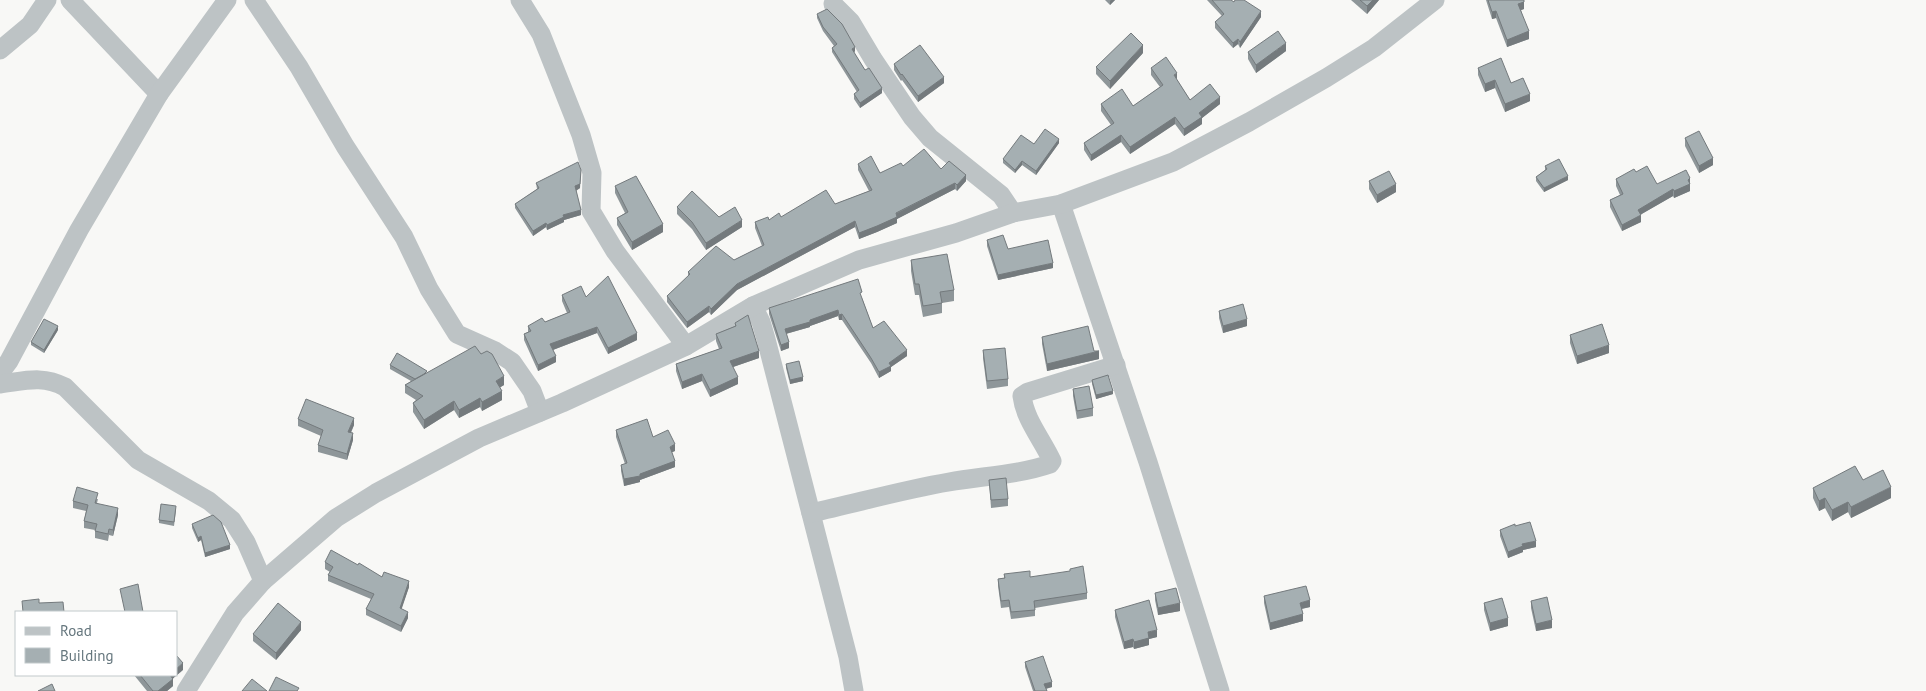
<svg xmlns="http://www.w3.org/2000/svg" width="1926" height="691" font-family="'PT Sans',sans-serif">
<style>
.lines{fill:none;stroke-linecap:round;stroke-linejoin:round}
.minor{stroke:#bdc3c5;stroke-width:19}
.wall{fill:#8e9699}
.shaded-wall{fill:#747a7d}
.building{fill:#a5afb2;stroke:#747a7d}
</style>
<rect width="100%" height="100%" fill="#f8f8f6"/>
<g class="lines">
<!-- minor -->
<g class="minor">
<path d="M70,0L159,94"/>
<path d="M254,0L299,67L345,146L404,237L429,289L457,334L495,351L512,362L532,391L540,412"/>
<path d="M520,0L541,34L581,135L592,173L591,211L615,251L686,346"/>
<path d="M833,4L851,22L873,59L912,117L930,138L1001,195L1013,213"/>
<path d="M0,50L30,25L47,0"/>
<path d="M1061,204L1148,462L1220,691"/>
<path d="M753,306L761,322L766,339L848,657L854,691"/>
<path d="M0,373L9,361L79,230L159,94L227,0"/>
<path d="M0,384C25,381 42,375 65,387L138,460L209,501L232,520L246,542L263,581"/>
<path d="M811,513C857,503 902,490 949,482C982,476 1018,475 1050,464L1052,461C1042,439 1025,420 1022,396L1028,392L1116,365"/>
<path d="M186,691L235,613L263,581L336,518L376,493L479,438L562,403L686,346L753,306L859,260L956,233L1013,213L1061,204L1173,162L1249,122L1326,78L1374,48L1435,0"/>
</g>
</g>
<!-- wall -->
<g class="wall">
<path d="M1105,0H1115L1110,5Z"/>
<path d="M1207,0H1231L1234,2L1261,17L1240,48L1238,44L1233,48L1215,28V22L1222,16Z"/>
<path d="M1351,0H1379L1367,14Z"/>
<path d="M1486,0H1524V9L1521,10L1529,39L1507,47L1496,18L1492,19Z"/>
<path d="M817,14L855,51L854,53L865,70L882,93L860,108L854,99V94L857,92L832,52V48L834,46L823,31L817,18Z"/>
<path d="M1286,51L1256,73L1248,59V52Z"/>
<path d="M1143,53L1110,89L1096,74V67Z"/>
<path d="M894,64L944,83L918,102L902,80L901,81L894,70Z"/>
<path d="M1151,68L1177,80L1190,100L1220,104L1202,118V124L1184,136L1175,124L1130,154L1121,142L1091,161L1084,150V143L1111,125L1101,111V104L1133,106L1160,87L1151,75Z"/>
<path d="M1478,68L1511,83L1530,101L1505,112L1495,88L1485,92L1478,75Z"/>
<path d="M1685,138L1713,165L1699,173L1685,146Z"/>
<path d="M1059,143L1036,175L1022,165L1015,173L1003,163V159L1034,144Z"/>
<path d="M858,164L880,173L903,166L941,169L966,181L957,191L955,189L897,219V223L877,232L859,239L855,227L737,290L711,315L709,312L687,328L667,302V296L688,277V272L734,260L762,246L755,228V222L769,220L835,204L869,191L858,170Z"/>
<path d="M1545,166L1568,180L1544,192L1536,181V177L1545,170Z"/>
<path d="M1636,172L1657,184L1690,185V191L1674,198L1673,196L1640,215L1641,222L1622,231L1610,207V200L1620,195L1616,186V179Z"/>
<path d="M1369,181L1396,192L1377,203L1369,189Z"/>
<path d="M536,183L580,188L576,191L581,215L564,220V222L547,230L546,227L533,236L515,208V204L537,189Z"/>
<path d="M615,186L663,232L632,250L617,225V218L625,213L615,193Z"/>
<path d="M677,207L719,217L742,227L706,250L692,229L677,214Z"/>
<path d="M987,240L1053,268L998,280L987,246Z"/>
<path d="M911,260L954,290V301L942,303V313L923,317L919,295H915L911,271Z"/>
<path d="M562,295L586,297L637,340L608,354L597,333L553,350L556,362L538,371L524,340V334L528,332V326L545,322L567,313L562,301Z"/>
<path d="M862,298L873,328L907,356L891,367V371L879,378L871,363L842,320H839L838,316L810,326V327L786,334L789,348L781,351L769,314V308Z"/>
<path d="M1219,311L1247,326L1223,333L1219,318Z"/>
<path d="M735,323L759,358L733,367L738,384L710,397L702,381L682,389L676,371V364L719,349L716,341V334L735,326Z"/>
<path d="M58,330L44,353L31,345V342Z"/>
<path d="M1570,335L1609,353L1577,364L1570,343Z"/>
<path d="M1042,337L1099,359L1047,371L1042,344Z"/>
<path d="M983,350L1008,379V386L987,389L983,358Z"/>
<path d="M786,364L803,381L790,384L786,368Z"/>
<path d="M390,365L427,373L504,385L500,387L502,400L482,411L480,407L459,418L454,410L424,429L413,412V403L416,400L405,393V385L411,381L390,369Z"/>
<path d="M1092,380L1113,394L1096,399L1092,384Z"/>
<path d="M1073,389L1093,408V416L1077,419L1073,396Z"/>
<path d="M298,419L354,425L351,433L353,440L347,460L318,452V445L321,436L298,426Z"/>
<path d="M616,430L653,437L675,451L672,452L675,467L640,480V482L624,486L621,471V465L625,464L616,437Z"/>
<path d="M989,480L1008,499V506L991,508Z"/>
<path d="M1863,480L1891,498L1851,518L1848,512L1832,521L1825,508L1819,511L1813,498V488Z"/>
<path d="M98,499L97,503L118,515L113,536L109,535L108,541L95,538V530L84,528V521L86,511L73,508V501Z"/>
<path d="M176,510L174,526L159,523V520Z"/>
<path d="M192,524L230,549L205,557L201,540L198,542L192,528Z"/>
<path d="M1515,526L1536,547L1523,550V552L1508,558L1500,536V530Z"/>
<path d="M325,562L358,565L382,577L409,587L401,609L408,618L401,632L366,615V609L371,599L328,581V575L330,572L325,569Z"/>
<path d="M1004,574L1030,577L1087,593V599L1035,608V616L1011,619L1009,607L1001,608L998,586V579L1004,578Z"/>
<path d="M1155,593L1180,611L1158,615L1155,600Z"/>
<path d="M1264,596L1310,607L1302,609L1303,621L1270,630L1264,603Z"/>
<path d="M1531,601L1552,628L1536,631L1531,608Z"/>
<path d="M1484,603L1508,626L1490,631L1484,610Z"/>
<path d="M1115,610L1157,637L1149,639V645L1134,649L1133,647L1124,649L1115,617Z"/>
<path d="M301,630L276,660L253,641V634Z"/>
<path d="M1025,662L1052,687L1046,689L1047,691H1033L1025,667Z"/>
<path d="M183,670L173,678V686L167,691H147L134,675H176Z"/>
</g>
<!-- shaded-wall -->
<g class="shaded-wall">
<path d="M1111,0H1115L1110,5V1Z"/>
<path d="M1373,0H1379L1367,14V6Z"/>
<path d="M1524,2V9L1518,11V4Z"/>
<path d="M1261,11V17L1240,48V42Z"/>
<path d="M1496,11V18L1492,19V12Z"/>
<path d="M1529,31V39L1507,47V40Z"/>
<path d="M1238,39V44L1233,48V43Z"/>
<path d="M1286,43V51L1256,73V65Z"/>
<path d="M1143,45V53L1110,89V81Z"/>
<path d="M855,47V51L852,54V49Z"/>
<path d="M1177,73V80L1174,75Z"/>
<path d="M944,77V83L918,102V96Z"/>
<path d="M1495,80V88L1485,92V84Z"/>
<path d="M882,88V93L860,108V103Z"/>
<path d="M1530,94V101L1505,112V104Z"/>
<path d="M1220,97V104L1202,118V124L1184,136V129L1199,113Z"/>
<path d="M1175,117V124L1130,154V147Z"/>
<path d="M1121,135V142L1091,161V155Z"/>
<path d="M1059,139V143L1036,175V171Z"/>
<path d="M1713,158V165L1699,173V166Z"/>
<path d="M1022,161V165L1015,173V170Z"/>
<path d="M581,170L580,188L575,191V186Z"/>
<path d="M966,175V181L957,191V185Z"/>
<path d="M1568,176V180L1544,192V188Z"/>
<path d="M1690,178V191L1674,198V191Z"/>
<path d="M955,183V189L897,219V223L877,232L859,239V233Z"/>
<path d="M1396,184V192L1377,203V195Z"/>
<path d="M1673,189V196L1638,216V210Z"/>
<path d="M581,210V215L564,220V222L547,230V225L563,215Z"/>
<path d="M1641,215V222L1622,231V225Z"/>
<path d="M742,220V227L706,250V243Z"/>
<path d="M855,221V227L737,290L711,315V309L737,284Z"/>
<path d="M546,223V227L533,236V231Z"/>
<path d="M663,224V232L632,250V242Z"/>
<path d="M1053,263V268L998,280V275Z"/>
<path d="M709,306V312L687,328V322Z"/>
<path d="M838,310V316L810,326V327L785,334V329Z"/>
<path d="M842,314V320H839V315Z"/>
<path d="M1247,319V326L1223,333V326Z"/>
<path d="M58,326V330L44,353V350Z"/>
<path d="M597,327V333L550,351V344Z"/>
<path d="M637,333V340L608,354V348Z"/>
<path d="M789,342V348L781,351V345Z"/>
<path d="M1609,345V353L1577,364V356Z"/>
<path d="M907,350V356L891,367V371L879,378V372L889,363Z"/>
<path d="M759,351V358L730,368V361Z"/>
<path d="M1099,351V359L1047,371V364Z"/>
<path d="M556,356V362L538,371V365Z"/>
<path d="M702,374V381L682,389V382Z"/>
<path d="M504,376V385L496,390V381Z"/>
<path d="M738,377V384L710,397V390Z"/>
<path d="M803,377V381L790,384V380Z"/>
<path d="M502,391V400L482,411V402Z"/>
<path d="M1113,391V394L1096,399V395Z"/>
<path d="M480,398V407L459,418V410Z"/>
<path d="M454,401V410L424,429V420Z"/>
<path d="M354,418V425L348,438V432Z"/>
<path d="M353,433V440L347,460V454Z"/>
<path d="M675,444V451L670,453V447Z"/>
<path d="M675,461V467L640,480V482L624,486V479Z"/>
<path d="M1891,487V498L1851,518V507Z"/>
<path d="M1825,498V508L1819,511V501Z"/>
<path d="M1848,502V512L1832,521V510Z"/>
<path d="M118,508V515L113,536V530Z"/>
<path d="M201,536V540L198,542V538Z"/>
<path d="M1536,541V547L1523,550V552L1508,558V552L1522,544Z"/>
<path d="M230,545V549L205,557V553Z"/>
<path d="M409,581V587L400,614V608Z"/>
<path d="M1310,600V607L1300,609V603Z"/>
<path d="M1180,603V611L1158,615V608Z"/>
<path d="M408,612V618L401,632V626Z"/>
<path d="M1303,614V621L1270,630V623Z"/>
<path d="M1508,618V626L1490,631V623Z"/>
<path d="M1552,620V628L1536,631V624Z"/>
<path d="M301,622V630L276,660V653Z"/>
<path d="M1157,630V637L1149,639V645L1134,649V642L1148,632Z"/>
<path d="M1133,639V647L1124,649V642Z"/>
<path d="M183,663V670L170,681V675H176V669Z"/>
<path d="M173,679V686L167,691H158Z"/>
<path d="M1052,682V687L1044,689V684Z"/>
</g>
<!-- building -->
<g class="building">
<path d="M1212,0H1231L1234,2L1235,0H1244L1261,11L1240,42L1238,39L1233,43L1215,22L1224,14Z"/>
<path d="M1360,0H1373L1367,6Z"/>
<path d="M1488,0H1524V2L1518,4L1529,31L1507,40L1496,11L1492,12Z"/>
<path d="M827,9L842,24L855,47L852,49L865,70L869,68L882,88L860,103L854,94L859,90L832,48L837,44L823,27L817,14Z"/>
<path d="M1278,31L1286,43L1256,65L1248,52Z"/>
<path d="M1131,33L1143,45L1110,81L1096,67Z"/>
<path d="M920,45L944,77L918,96L902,74L901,75L894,64Z"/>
<path d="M1166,57L1177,73L1174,75L1190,100L1210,84L1220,97L1199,113L1202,117L1184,129L1175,117L1130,147L1121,135L1091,155L1084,143L1114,123L1101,104L1122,89L1133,106L1163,85L1151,68Z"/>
<path d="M1501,58L1511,83L1523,78L1530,94L1505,104L1495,80L1485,84L1478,68Z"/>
<path d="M1045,129L1059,139L1036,171L1022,161L1015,170L1003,159L1021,135L1034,144Z"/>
<path d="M1699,131L1713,158L1699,166L1685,138Z"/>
<path d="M924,149L941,169L949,161L966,175L957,185L955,183L896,213L897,217L877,226L859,233L855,221L737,284L711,309L709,306L687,322L667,296L690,274L688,272L716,246L734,260L764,245L755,222L768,217L769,220L779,213L781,217L826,190L835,204L872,190L858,164L871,156L880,173L901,163L903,166Z"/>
<path d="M1559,159L1568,176L1544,188L1536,177L1547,169L1545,166Z"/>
<path d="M578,162L581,170L580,184L575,186L581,210L563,215L564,217L547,225L546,223L533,231L515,204L539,188L536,183Z"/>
<path d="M1647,166L1657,184L1686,170L1690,178L1688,180L1690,184L1674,191L1673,189L1638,210L1641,215L1622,225L1610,200L1623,194L1616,179L1634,169L1636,172Z"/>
<path d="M1389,171L1396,184L1377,195L1369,181Z"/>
<path d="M636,176L663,224L632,242L617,218L628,212L615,186Z"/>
<path d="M692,191L719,217L735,207L742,220L706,243L692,222L677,207Z"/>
<path d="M1003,235L1008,249L1048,240L1053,263L998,275L987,240Z"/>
<path d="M947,254L954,290L940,292L942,303L923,306L919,284H915L911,260Z"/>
<path d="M608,276L637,333L608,348L597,327L550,344L556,356L538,365L524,334L531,331L528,326L542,318L545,322L570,312L562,295L581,286L586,297Z"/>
<path d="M858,279L862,292L860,293L873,328L884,321L907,350L889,363L891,366L879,372L871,358L842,314L839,315L838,310L810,320V322L785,329L789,342L781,345L769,308Z"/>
<path d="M1243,304L1247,319L1223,326L1219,311Z"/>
<path d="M748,315L759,351L730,361L738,377L710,390L702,374L682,382L676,364L722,348L716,334L736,326L735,323Z"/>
<path d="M44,319L58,326L44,350L31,342Z"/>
<path d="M1602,324L1609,345L1577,356L1570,335Z"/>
<path d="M1088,326L1094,351H1099L1047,364L1042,337Z"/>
<path d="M475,346L481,354L487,351L492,354L504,376L496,381L502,391L482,402L480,398L459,410L454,401L424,420L413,403L423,396L405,385Z"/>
<path d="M1005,348L1008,379L987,381L983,350Z"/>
<path d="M397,353L427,371L424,374L415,379L390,365Z"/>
<path d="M799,361L803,377L790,380L786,364Z"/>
<path d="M1108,375L1113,391L1096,395L1092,380Z"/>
<path d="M1089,386L1093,408L1077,411L1073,389Z"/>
<path d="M306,399L354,418L348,432L353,433L347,454L318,445L323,430L298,419Z"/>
<path d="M647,419L653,437L668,430L675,444L670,447L675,461L640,474V476L624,479L621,465L627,463L616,430Z"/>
<path d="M1855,466L1863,480L1883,470L1891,487L1851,507L1848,502L1832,510L1825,498L1819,501L1813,488Z"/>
<path d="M1006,478L1008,499L991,500L989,480Z"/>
<path d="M77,487L98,493L95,503L118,508L113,530L109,529L108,534L95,531L97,524L84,521L88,505L73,501Z"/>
<path d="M161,504L176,506L174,522L159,520Z"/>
<path d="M213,515L221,522L230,545L205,553L201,536L198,538L192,524Z"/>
<path d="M1530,522L1536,541L1522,544L1523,546L1508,552L1500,530L1515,524V526Z"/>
<path d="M331,550L358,565L359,563L382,577L384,572L409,581L400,608L408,612L401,626L366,609L374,594L328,575L333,567L325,562Z"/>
<path d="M1083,566L1087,593L1034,601L1035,610L1011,612L1009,600L1001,601L998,579L1005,578L1004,574L1030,571V577L1070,571V569Z"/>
<path d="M138,584L143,612H125L120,589Z"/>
<path d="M1306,586L1310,600L1300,603L1303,614L1270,623L1264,596Z"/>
<path d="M1176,588L1180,603L1158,608L1155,593Z"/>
<path d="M1547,597L1552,620L1536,624L1531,601Z"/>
<path d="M1502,598L1508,618L1490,623L1484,603Z"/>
<path d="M39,599V603L63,602L64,612H23L22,601Z"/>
<path d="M1149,600L1157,630L1148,632L1149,638L1134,642L1133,639L1124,642L1115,610Z"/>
<path d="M278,603L301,622L276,653L253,634Z"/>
<path d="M176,655L183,663L176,669Z"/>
<path d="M1043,656L1052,682L1044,684L1047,691H1035L1025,662Z"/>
<path d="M140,675H170L173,679L158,691H153Z"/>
<path d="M276,677L299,688L297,691H269Z"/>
<path d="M252,679L267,691H242Z"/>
<path d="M52,684L55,691H38Z"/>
</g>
<!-- legend -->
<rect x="15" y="611" width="162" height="65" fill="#ffffff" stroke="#c2c9cb"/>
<rect x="25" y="627" width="25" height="8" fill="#bdc3c5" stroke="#c2c9cb"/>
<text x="60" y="636" font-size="15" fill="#66777e">Road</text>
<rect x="25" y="648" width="25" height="15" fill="#a5afb2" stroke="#c2c9cb"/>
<text x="60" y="661" font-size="15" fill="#66777e">Building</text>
</svg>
